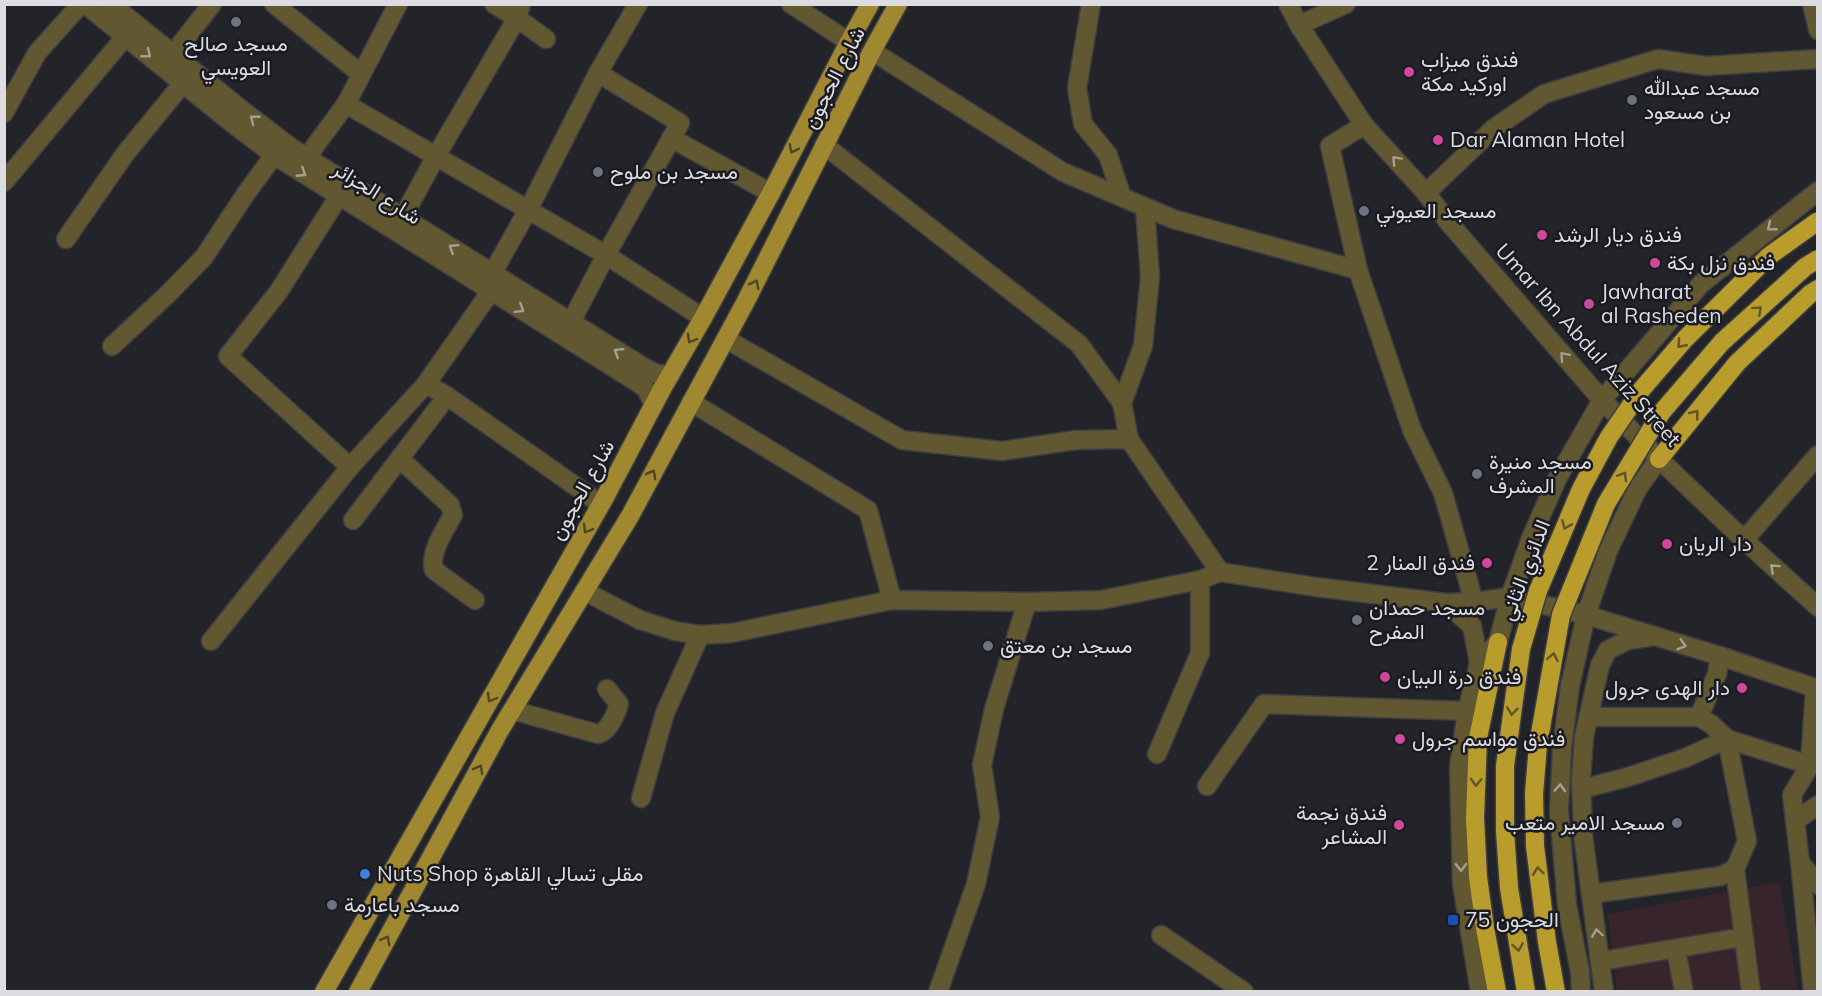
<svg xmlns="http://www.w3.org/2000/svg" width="1822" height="996" font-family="Mulish,Vazirmatn,sans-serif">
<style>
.commercial{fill:#38252c}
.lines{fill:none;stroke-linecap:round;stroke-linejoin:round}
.minor-casing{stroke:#3d3d44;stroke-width:21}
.major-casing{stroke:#3d3d44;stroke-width:21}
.highway-casing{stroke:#3d3d44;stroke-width:21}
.minor{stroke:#615730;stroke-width:18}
.major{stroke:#9f8830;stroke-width:18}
.highway{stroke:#b89c2c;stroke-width:18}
.highway-bridge-casing{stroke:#3d3d44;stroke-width:21;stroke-linecap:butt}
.highway-bridge{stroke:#b89c2c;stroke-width:18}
.oneway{stroke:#a5a091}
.oneway2{stroke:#4f4627}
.oneway3{stroke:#615426}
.worship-dot{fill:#6b7280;stroke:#1a1a21;stroke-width:2}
.hotel-dot{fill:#d1479c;stroke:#1a1a21;stroke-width:2}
.shop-dot{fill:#3f7fe0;stroke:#1a1a21;stroke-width:2}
.transit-dot{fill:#1a4fb4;stroke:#1a1a21;stroke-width:2}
.labels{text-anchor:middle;stroke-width:5;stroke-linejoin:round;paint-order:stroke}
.poi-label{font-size:21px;fill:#dcdce1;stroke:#1a1a21;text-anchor:start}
.street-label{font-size:21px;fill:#dcdce1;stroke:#1a1a21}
</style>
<rect width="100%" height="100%" fill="#23232a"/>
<!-- commercial -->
<path class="commercial" d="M1779,882L1798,991H1617L1608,914Z"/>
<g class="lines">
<!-- minor casing -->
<g class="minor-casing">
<g id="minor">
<path d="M85,4L232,123L274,155L637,382L646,389L654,405"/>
<path d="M111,4L242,110L293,149L645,368L657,374L670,375"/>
<path d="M274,4L361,74"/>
<path d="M494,4L517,18L546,39"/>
<path d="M791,4L849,42"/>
<path d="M1091,4L1077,88L1083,124L1108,155L1122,197"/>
<path d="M1288,4L1299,25L1364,125L1426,193L1450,224L1602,400L1659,459L1744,540L1818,607"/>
<path d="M1812,4L1818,30"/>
<path d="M1299,25L1346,4"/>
<path d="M872,51L1063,172L1173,219L1358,270"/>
<path d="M173,54L212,4"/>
<path d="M346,104L606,255L703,318"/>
<path d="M4,113L37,53L81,4"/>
<path d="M1364,125L1330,146L1358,270L1412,430L1443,493L1474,602"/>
<path d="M671,138L771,193"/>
<path d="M824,145L1079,344L1122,403L1129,439"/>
<path d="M308,158L315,146L346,104L398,4"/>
<path d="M4,182L125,37"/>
<path d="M1426,193L1493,129L1544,94L1658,59L1706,66L1818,59"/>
<path d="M339,196L279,291L228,356L350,467"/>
<path d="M403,217L436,156L517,18L521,4"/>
<path d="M66,239L125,154L183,83"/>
<path d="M487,283L529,208L598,73L638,4"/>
<path d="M571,322L606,255L680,123L598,73"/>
<path d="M726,339L902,440L1002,451L1076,440L1129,439L1220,572"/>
<path d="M112,346L168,294L204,257L245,195L274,155"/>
<path d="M426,384L447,396L601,504"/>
<path d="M691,402L868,510L892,600"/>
<path d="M1122,403L1143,346L1150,277L1145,207"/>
<path d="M400,459L450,505L453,515C445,530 429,552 434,570L475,600"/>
<path d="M353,520L447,396"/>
<path d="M1744,540L1818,455"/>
<path d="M584,591L640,620L675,631L700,635L732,633L892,600L1027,602L1101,600L1200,580L1220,572L1316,587L1446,603L1474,602L1510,597L1586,615L1720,656L1818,689"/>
<path d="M1446,603L1472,626L1479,663L1467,711L1459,767L1462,884L1480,992"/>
<path d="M211,641L350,467L426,384L491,291"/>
<path d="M1479,663L1498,642L1510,597L1531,538L1558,477L1602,400L1701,284L1818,191"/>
<path d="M1815,688L1810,765L1792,795L1800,862L1818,885"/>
<path d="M512,710L598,734C609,731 616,714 619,704L607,689"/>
<path d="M1699,717L1717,674L1720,656"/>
<path d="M1157,754L1200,653V580"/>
<path d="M1207,786L1264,704L1467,711"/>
<path d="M1582,789L1628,777L1685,758L1727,739L1711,724L1699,717H1588"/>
<path d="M641,798L665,713L700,635"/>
<path d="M1795,821L1818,805"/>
<path d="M1800,862L1813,992"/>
<path d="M1735,869L1751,992"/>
<path d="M1591,894L1721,876L1735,869L1747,841L1727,739L1810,765L1818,759"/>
<path d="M1161,935L1244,992"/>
<path d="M1676,949L1684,992"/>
<path d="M1601,961L1743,937"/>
<path d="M938,992L976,884L990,817L982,765L994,709L1027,602"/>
<path d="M1581,992L1580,972L1567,905L1559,811L1562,748L1570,686L1586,615L1608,551L1638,488L1659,459"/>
<path d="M1604,992L1583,835L1581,778L1584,737L1600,665L1608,650L1628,640L1650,637"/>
</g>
</g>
<!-- major casing -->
<g class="major-casing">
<g id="major">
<path d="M324,992L604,499L662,389L703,318L771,193L849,42L870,4"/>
<path d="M358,992L500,730L630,516L746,301L872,51L898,4"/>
</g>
</g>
<!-- highway casing -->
<g class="highway-casing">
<g id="highway">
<path d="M1659,459L1737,363L1810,294L1818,289"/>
<path d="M1497,992L1485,928L1478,877L1475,818L1478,738L1498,642"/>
</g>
</g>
<!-- minor -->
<use href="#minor" class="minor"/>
<!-- major -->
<use href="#major" class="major"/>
<!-- highway -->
<use href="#highway" class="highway"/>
<!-- highway-bridge casing -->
<g class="highway-bridge-casing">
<g id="highway-bridge">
<path d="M1526,992L1509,888L1505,831V766L1521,649L1538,591L1581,489L1609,437L1642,389L1685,339L1769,256L1818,221"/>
<path d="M1556,992L1547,942L1535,846L1534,794L1538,745L1561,615L1606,504L1661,413L1722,342L1805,267L1818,259"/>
</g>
</g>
<!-- highway-bridge -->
<use href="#highway-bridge" class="highway-bridge"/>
</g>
<!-- one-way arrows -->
<defs><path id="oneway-chevron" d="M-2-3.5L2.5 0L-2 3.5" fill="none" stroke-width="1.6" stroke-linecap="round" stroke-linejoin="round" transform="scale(1.5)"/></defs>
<g class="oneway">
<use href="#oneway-chevron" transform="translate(147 54) rotate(39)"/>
<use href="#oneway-chevron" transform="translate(254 119) rotate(-142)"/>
<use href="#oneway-chevron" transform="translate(1396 160) rotate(-133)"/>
<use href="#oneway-chevron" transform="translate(302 173) rotate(33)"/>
<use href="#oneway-chevron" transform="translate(1771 227) rotate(141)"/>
<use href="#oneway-chevron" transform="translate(453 248) rotate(-148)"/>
<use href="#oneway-chevron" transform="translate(520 309) rotate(32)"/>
<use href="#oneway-chevron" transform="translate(618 352) rotate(-148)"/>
<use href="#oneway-chevron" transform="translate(1564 356) rotate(-131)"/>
<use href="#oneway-chevron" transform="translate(1774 568) rotate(-138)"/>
<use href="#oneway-chevron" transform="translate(1682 645) rotate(16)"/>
<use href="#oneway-chevron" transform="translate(1560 788) rotate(-87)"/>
<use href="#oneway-chevron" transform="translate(1461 867) rotate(89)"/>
<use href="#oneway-chevron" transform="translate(1597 933) rotate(-98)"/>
</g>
<g class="oneway2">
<use href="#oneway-chevron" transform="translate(793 149) rotate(117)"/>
<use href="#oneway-chevron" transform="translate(755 284) rotate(-63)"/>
<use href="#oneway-chevron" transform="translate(691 339) rotate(120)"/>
<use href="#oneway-chevron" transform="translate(652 474) rotate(-62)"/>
<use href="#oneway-chevron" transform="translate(587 529) rotate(120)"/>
<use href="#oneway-chevron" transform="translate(491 698) rotate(120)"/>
<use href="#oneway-chevron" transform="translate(479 769) rotate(-61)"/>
<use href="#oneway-chevron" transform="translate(386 940) rotate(-61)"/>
</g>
<g class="oneway3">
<use href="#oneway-chevron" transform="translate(1758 310) rotate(-42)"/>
<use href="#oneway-chevron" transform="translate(1681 344) rotate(132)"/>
<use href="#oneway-chevron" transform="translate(1695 414) rotate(-51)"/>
<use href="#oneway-chevron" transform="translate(1623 476) rotate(-59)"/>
<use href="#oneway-chevron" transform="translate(1566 525) rotate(113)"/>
<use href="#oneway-chevron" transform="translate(1553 657) rotate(-79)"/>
<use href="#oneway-chevron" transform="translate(1512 711) rotate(97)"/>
<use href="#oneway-chevron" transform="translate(1476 782) rotate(92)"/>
<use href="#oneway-chevron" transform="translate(1538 871) rotate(-97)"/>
<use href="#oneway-chevron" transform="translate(1518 947) rotate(81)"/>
</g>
<!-- markers -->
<g class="worship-dot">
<circle cx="236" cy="22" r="6"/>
<circle cx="1632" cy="100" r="6"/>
<circle cx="598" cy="172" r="6"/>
<circle cx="1364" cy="211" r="6"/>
<circle cx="1477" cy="474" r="6"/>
<circle cx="1357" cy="620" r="6"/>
<circle cx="988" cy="646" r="6"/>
<circle cx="1677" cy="823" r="6"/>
<circle cx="332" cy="905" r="6"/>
</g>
<g class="hotel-dot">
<circle cx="1409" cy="72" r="6"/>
<circle cx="1438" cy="140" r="6"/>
<circle cx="1542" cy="235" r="6"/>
<circle cx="1655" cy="263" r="6"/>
<circle cx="1589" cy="304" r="6"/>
<circle cx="1667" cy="544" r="6"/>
<circle cx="1487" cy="563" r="6"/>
<circle cx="1385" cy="677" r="6"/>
<circle cx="1742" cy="688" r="6"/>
<circle cx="1400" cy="739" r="6"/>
<circle cx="1399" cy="825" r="6"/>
</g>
<circle class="shop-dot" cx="365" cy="874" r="6"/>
<rect class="transit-dot" x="1447" y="914" width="12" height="12" rx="3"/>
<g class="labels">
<!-- poi labels -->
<g class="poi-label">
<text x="236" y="51" text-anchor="middle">مسجد صالح<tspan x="236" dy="24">العويسي</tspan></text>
<text x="1421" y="67">فندق ميزاب<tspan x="1421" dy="24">اوركيد مكة</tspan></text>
<text x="1644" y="95">مسجد عبدالله<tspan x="1644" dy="24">بن مسعود</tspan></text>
<text x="1450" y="147">Dar Alaman Hotel</text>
<text x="610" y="179">مسجد بن ملوح</text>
<text x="1376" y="218">مسجد العيوني</text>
<text x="1554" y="242">فندق ديار الرشد</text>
<text x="1667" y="270">فندق نزل بكة</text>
<text x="1601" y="299">Jawharat<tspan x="1601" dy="24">al Rasheden</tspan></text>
<text x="1489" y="469">مسجد منيرة<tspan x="1489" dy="24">المشرف</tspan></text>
<text x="1679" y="551">دار الريان</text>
<text x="1475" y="570" text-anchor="end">فندق المنار 2</text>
<text x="1369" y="615">مسجد حمدان<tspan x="1369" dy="24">المفرح</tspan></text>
<text x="1000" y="653">مسجد بن معتق</text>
<text x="1397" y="684">فندق درة البيان</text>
<text x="1730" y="695" text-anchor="end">دار الهدى جرول</text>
<text x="1412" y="746">فندق مواسم جرول</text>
<text x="1387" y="820" text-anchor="end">فندق نجمة<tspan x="1387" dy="24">المشاعر</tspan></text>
<text x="1665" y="830" text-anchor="end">مسجد الامير متعب</text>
<text x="377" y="881">Nuts Shop مقلى تسالي القاهرة</text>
<text x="344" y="912">مسجد باعارمة</text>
<text x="1465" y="927">الحجون 75</text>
</g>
<!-- street labels -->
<g class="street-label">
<text transform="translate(834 78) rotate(-63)" y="7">شارع الحجون</text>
<text transform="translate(377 193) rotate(32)" y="7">شارع الجزائر</text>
<text transform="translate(1588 345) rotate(48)" y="7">Umar Ibn Abdul Aziz Street</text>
<text transform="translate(582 490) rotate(-61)" y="7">شارع الحجون</text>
<text transform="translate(1525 570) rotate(-69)" y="7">الدائري الثاني</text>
</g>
</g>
<!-- border -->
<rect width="1822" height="996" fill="none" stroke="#dcdce1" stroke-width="12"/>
</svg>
